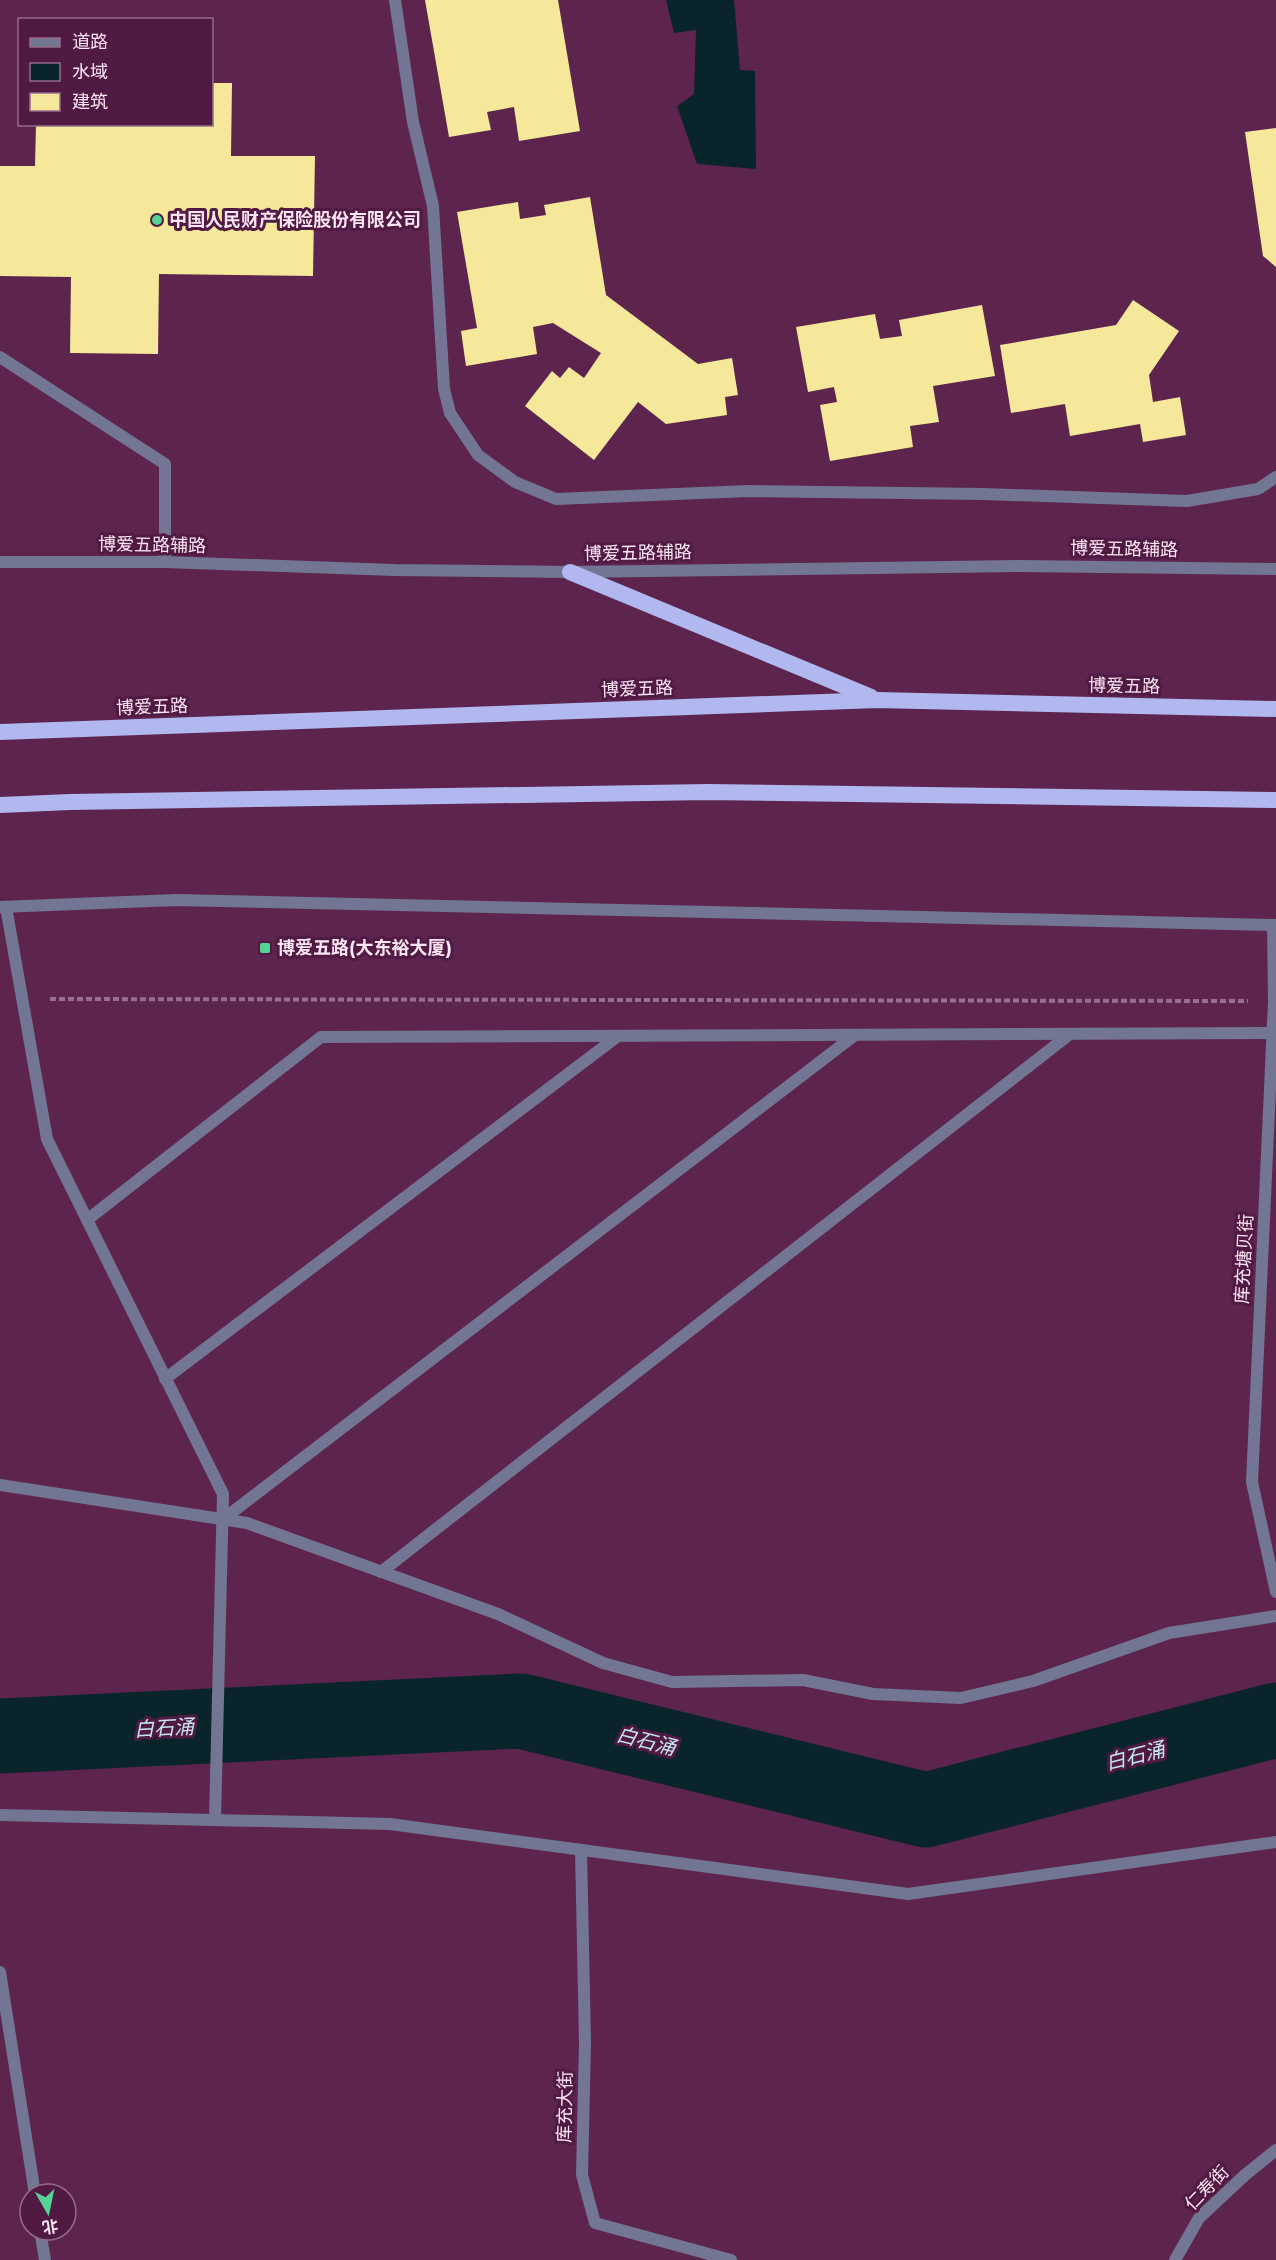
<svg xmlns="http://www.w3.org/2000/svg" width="1276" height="2260" font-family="Montserrat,'Noto Sans SC',sans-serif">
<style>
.water{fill:#0a242b}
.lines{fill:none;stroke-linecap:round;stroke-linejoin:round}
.river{stroke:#0a242b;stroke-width:75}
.building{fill:#f6e89a}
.path{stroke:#9a6f8d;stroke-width:4;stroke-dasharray:6 3;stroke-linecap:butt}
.minor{stroke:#727692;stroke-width:12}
.tertiary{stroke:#727692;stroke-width:12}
.trunk{stroke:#b1b8f0;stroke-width:16}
.poi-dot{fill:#54d396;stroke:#511a43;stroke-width:2}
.labels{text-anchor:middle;stroke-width:6;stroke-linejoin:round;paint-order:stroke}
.poi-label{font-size:18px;font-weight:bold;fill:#fce6f4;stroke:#511a43;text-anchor:start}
.street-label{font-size:18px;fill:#fce6f4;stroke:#511a43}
.water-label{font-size:20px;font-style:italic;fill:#c3e6f1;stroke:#511a43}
</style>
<rect width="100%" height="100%" fill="#5d254e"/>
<!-- water -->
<path class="water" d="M666,0H734L740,70L755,71L756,169L697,164L677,106L694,94L696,30L674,33Z"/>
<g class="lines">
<!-- river -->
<path class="river" d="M0,1736L521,1711L926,1810L1276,1720"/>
</g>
<!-- building -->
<g class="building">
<path d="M425,0H558L580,131L519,141L514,107L487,112L491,130L449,137Z"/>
<path d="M212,83H232L231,156H315L313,276L159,274L158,354L70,353L71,277L0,276V166H35L36,124H212Z"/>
<path d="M1276,128V267L1263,256L1245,132Z"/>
<path d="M590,197L606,295L698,364L732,358L738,395L725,397L727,415L666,424L638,402L594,460L525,406L552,371L560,378L569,367L584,378L601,353L553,323L533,327L537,354L466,366L461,331L477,328L457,212L518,202L520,219L546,215L544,205Z"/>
<path d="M1133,300L1179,331L1149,375L1153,402L1180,397L1186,435L1143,442L1140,424L1070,436L1065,404L1011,413L1000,345L1116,325Z"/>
<path d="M982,305L995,376L933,386L939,422L910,426L913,447L830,461L820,405L837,402L834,387L808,392L796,327L875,314L880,339L902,336L899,320Z"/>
</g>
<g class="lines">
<!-- path -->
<path class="path" d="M50,999L1248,1001"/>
<!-- minor -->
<g class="minor">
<path d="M395,0L413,122L433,206L444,389L450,413L478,455L515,482L556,499L749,491L984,494L1187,501L1258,489L1276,477"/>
<path d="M0,357L165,464V562"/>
<path d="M6,907L47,1139L223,1494L215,1820"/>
<path d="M1273,925L1274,1001L1252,1482L1276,1592"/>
<path d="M87,1220L321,1037L1273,1033"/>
<path d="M165,1379L618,1036"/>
<path d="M0,1485L247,1523L498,1614L603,1663L672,1682L803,1680L873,1694L961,1698L1033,1681L1169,1633L1276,1616"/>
<path d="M222,1520L855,1035"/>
<path d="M381,1572L1070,1034"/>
<path d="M0,1815L390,1824L908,1894L1276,1842"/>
<path d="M581,1850L585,2042L582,2175L595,2223L731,2260"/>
<path d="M0,1972L35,2194"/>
<path d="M40,2230L45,2260"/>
<path d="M1175,2260L1199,2218L1245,2175L1276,2150"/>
</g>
<!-- tertiary -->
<g class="tertiary">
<path d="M0,562H165L394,570L570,572L1019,566L1276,569"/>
<path d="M0,907L176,900L1276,925"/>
</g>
<!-- trunk -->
<g class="trunk">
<path d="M570,572L871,697"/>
<path d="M0,732L877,700L1276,709"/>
<path d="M0,805L70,802L708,792L1276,800"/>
</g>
</g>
<!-- markers -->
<g class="poi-dot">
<circle cx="157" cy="220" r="6"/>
<rect x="259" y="942" width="12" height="12" rx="3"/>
</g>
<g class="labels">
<!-- poi labels -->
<g class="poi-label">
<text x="169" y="226">中国人民财产保险股份有限公司</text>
<text x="277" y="954">博爱五路(大东裕大厦)</text>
</g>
<!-- street labels -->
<g class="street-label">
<text transform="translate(152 545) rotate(1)" y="6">博爱五路辅路</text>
<text transform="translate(1124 549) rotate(1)" y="6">博爱五路辅路</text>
<text transform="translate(638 553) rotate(-1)" y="6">博爱五路辅路</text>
<text transform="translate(1124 686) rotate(1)" y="6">博爱五路</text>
<text transform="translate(637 689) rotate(-2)" y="6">博爱五路</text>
<text transform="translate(152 707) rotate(-2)" y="6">博爱五路</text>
<text transform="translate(1244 1259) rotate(-87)" y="6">库充塘贝街</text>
<text transform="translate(565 2107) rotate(-89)" y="6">库充大街</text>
<text transform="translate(1207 2188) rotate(-46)" y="6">仁寿街</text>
</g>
<!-- water labels -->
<g class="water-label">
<text transform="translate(164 1728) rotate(-3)" y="7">白石涌</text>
<text transform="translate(646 1741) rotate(14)" y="7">白石涌</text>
<text transform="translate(1135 1756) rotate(-14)" y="7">白石涌</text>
</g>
</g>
<!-- legend -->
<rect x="18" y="18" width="195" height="108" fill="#511a43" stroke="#956c8a" stroke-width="1.5"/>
<rect x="30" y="38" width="30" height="9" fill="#727692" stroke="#956c8a" stroke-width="1.5"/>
<text x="72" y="48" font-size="18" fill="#fce6f4">道路</text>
<rect x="30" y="63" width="30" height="18" fill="#0a242b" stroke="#956c8a" stroke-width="1.5"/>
<text x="72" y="78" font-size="18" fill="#fce6f4">水域</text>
<rect x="30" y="93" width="30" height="18" fill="#f6e89a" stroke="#956c8a" stroke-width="1.5"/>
<text x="72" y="108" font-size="18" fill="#fce6f4">建筑</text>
<!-- north arrow -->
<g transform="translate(48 2212) rotate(171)"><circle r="28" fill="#511a43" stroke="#956c8a" stroke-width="1.5"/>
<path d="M0-4.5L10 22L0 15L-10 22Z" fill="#54d396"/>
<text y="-9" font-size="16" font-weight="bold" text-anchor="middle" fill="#fce6f4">北</text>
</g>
</svg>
